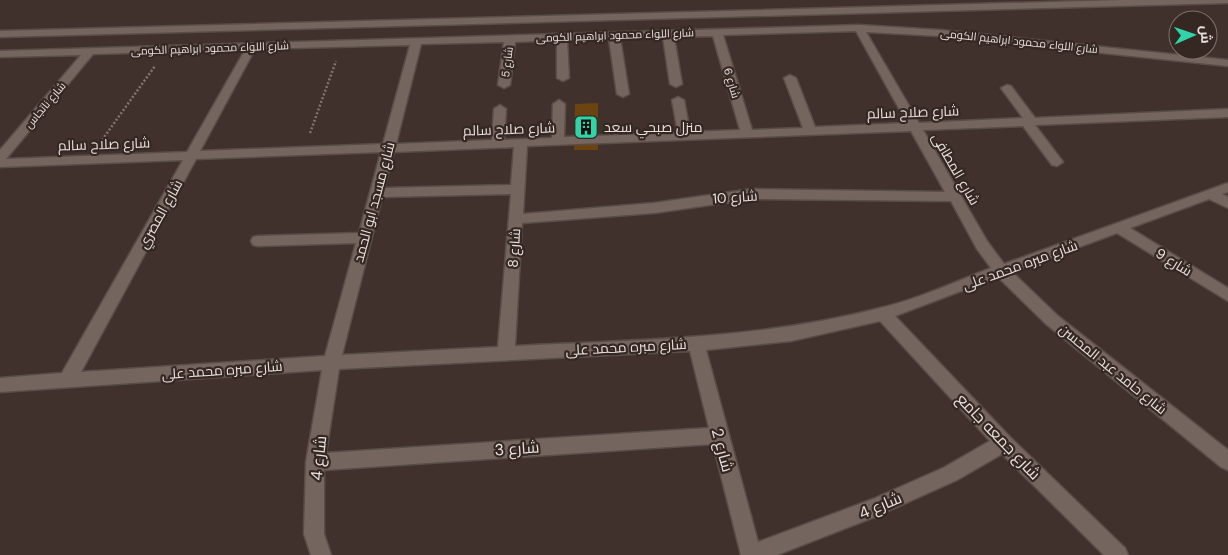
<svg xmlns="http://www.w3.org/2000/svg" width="1228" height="555" font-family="'DM Sans',Cairo,sans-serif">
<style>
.building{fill:#6b4412}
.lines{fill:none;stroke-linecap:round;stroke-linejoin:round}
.street-casing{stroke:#594d48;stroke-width:3}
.path{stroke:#80736e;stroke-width:2.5;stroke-dasharray:2 2;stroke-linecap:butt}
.street{fill:#75655f;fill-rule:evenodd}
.labels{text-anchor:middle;stroke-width:4.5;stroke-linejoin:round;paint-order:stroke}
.far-street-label{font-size:11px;fill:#e9e0dc;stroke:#352722}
.street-label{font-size:14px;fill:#e9e0dc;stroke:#352722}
.poi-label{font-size:14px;fill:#e9e0dc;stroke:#352722;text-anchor:start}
.near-street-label{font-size:16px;fill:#e9e0dc;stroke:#352722}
</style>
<rect width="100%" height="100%" fill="#40312c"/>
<!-- building -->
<path class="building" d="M598,103V150H574L575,104Z"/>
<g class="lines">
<!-- street casing -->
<g class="street-casing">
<g id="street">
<path d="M1122,0H1228V3L0,37V31Z"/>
<path d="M859,25L940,30L1228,60V66L940,36L866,32L919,123L1023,118L1001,88L1007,85L1011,86L1035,118L1228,109V117L1035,125L1063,162L1057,166L1052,165L1023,126L923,130L987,241L1004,264L1228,183V192L1222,194L1228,197V208L1209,199L1130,228L1228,288V301L1117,233L1012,272L1058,316L1228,450V470L1221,467L1046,324L998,277L895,316L1010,437L1125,548L1128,555H1104L1002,454L957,480L877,516L777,555H741L713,444L324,470V534L331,555H311L304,534L306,462L322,370L0,392V378L62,373L183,160L0,167V150L81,55L0,57V51ZM856,31L907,123L815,127L796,78L790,75L784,78L803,128L752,130L723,35ZM713,36L740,130L690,132L684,100L678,97L672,100L678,133L564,137L565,104L559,100L553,104L552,138L504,140L506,109L500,105L494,109L492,140L396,144L421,44L504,42L498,85L504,88L510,85L515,42L557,40V78L563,81L569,78L567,40L609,39L617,94L623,97L629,94L620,38L663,37L670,84L676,87L682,84L674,37ZM410,45L383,144L200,151L255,49ZM245,50L187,152L6,159L93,54ZM911,131L945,192L752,189L654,203L523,214L527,146ZM514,147L511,185L384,188L394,152ZM381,152L359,233L258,236L253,237L251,241L253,245L258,246L356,243L325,356L81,372L196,159ZM511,194L498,347L342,355L382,197ZM752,199L951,201L977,249L991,268C955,282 918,299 880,308C761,339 637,340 515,346L522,223L654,213ZM880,321L990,441L943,468L873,499L758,542L706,350L791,341ZM690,351L709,428L326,453L339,369Z"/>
</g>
</g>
<!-- path -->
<g class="path">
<path d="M310,133L336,61"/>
<path d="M102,140L155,66"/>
</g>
<!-- street -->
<use href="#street" class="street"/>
</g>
<!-- icons -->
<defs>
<g id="building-square" transform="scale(1.25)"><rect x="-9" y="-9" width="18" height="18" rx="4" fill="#30d4a9" stroke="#352722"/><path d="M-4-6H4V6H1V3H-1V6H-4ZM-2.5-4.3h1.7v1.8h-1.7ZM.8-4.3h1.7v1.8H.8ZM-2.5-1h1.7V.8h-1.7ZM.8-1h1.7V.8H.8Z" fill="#111"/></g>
</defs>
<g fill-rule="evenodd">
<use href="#building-square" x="586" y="127"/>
</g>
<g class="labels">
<!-- far-street labels -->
<g class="far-street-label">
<text transform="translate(615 35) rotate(-2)" y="4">شارع اللواء محمود ابراهيم الكومى</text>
<text transform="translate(1019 41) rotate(6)" y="4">شارع اللواء محمود ابراهيم الكومى</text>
<text transform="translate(210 48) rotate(-2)" y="4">شارع اللواء محمود ابراهيم الكومى</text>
<text transform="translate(507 62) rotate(-83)" y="4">شارع 5</text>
<text transform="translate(732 83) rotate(74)" y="4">شارع 6</text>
<text transform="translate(45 105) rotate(-50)" y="4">شارع ناتجاس</text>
</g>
<!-- street labels -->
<g class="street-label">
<text transform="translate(913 112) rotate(-2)" y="5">شارع صلاح سالم</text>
<text transform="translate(509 129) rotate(-2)" y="5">شارع صلاح سالم</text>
<text transform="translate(104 144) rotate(-2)" y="5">شارع صلاح سالم</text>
<text transform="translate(956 169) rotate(60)" y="5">شارع المطافى</text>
<text transform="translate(735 197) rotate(-4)" y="5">شارع 10</text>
<text transform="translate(374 202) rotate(-75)" y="5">شارع مسجد ابو الحمد</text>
<text transform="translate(160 214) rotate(-61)" y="5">شارع المصري</text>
<text transform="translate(514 248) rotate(-86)" y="5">شارع 8</text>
<text transform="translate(1174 262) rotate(32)" y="5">شارع 9</text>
<text transform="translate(1020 265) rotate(-20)" y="5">شارع مبره محمد على</text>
<text transform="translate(626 347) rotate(-3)" y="5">شارع مبره محمد على</text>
<text transform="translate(1113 369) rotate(39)" y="5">شارع حامد عبد المحسن</text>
<text transform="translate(222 370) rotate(-4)" y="5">شارع مبره محمد على</text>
</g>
<!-- poi labels -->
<g class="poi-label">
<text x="604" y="132">منزل صبحي سعد</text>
</g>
<!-- near-street labels -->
<g class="near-street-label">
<text transform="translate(999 436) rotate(46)" y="6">شارع جمعه جامع</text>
<text transform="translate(517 448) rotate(-4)" y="6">شارع 3</text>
<text transform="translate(723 450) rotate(75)" y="6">شارع 2</text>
<text transform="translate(318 458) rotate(-84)" y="6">شارع 4</text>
<text transform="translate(880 505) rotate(-23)" y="6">شارع 4</text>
</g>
</g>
<!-- north arrow -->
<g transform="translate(1193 35) rotate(88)"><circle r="24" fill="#352722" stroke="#7d716c"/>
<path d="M0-4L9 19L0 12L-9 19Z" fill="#30d4a9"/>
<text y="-8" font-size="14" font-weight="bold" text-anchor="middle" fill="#e9e0dc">ش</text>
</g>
</svg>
